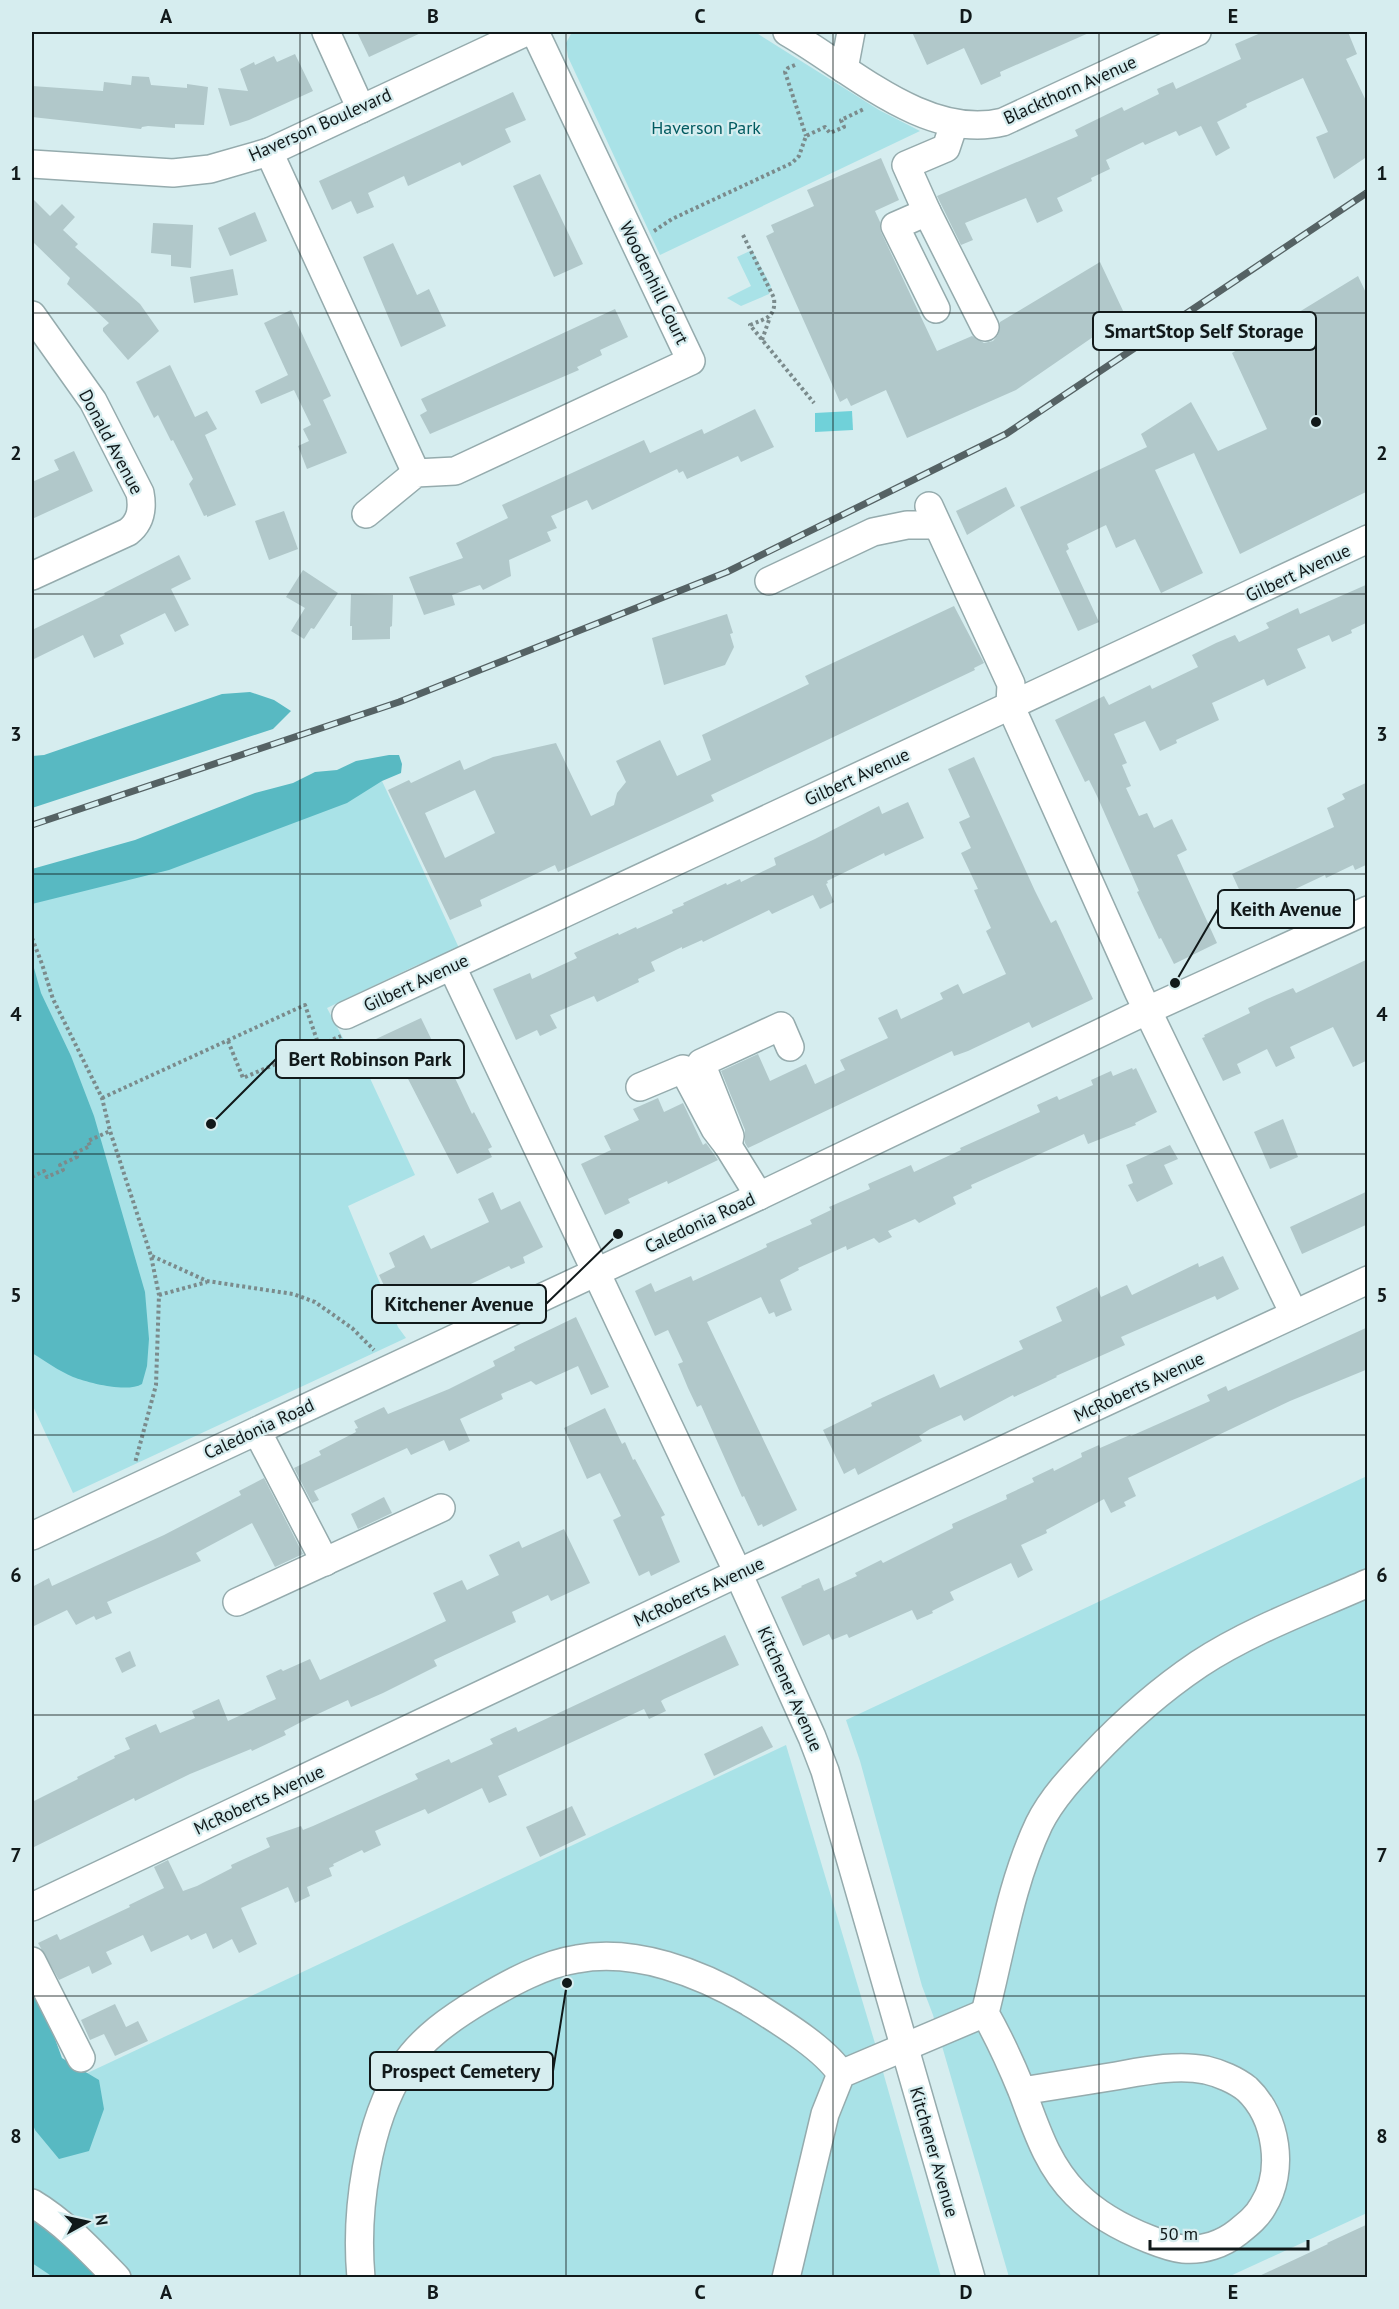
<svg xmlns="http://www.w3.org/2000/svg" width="1399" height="2309" font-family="'PT Sans',sans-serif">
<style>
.green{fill:#a9e2e7}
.forest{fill:#58b9c2}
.water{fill:#70d1d9}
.building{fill:#b1c8ca;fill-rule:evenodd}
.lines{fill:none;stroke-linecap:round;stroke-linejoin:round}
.minor-casing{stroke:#95abad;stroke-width:30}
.path{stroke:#7b8b8c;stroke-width:4;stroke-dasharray:3 3;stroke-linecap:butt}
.minor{stroke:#fff;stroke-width:27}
.rail-casing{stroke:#556264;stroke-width:7}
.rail{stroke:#d6edef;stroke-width:4.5;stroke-dasharray:14;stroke-linecap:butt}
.grid{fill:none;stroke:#11191a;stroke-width:1.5;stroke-opacity:0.55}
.labels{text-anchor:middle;stroke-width:4.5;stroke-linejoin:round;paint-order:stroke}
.street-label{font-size:18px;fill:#11191a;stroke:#d6edef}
.park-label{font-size:18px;fill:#005a60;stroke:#d6edef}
.leader{fill:none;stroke:#11191a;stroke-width:2}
.callout-dot{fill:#11191a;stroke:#d6edef;stroke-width:2}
.callout{fill:#d6edef;stroke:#11191a;stroke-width:2}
.callout-label{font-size:20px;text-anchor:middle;font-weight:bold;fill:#11191a}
.neatline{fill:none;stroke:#11191a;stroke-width:2}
.grid-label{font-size:20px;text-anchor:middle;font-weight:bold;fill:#11191a}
</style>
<rect width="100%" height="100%" fill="#d6edef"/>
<!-- green -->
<g class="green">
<path d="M572,32H755L879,110L920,131L660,255L568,57L566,43Z"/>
<path d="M752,250L771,286L769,294L741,306L727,298L751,286L737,257Z"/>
<path d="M382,781L459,948L415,966L327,1008L361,1072L368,1074L415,1175L348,1206L398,1327L406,1338L73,1493L32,1404V876Z"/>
<path d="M1367,1476V2213L1228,2277H1009L933,2015L922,1986L860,1761L846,1720Z"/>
<path d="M786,1745L874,2040L941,2277H32V2099Z"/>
</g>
<!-- forest -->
<g class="forest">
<path d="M250,692L274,700L291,711L273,729L32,808V756L44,755L222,694Z"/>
<path d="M389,755H399L402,764L401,773L382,781L347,803L169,870L32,904V869L135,840L255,793L293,783L315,772L337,770L356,761Z"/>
<path d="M32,961L41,993L71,1056L94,1116L145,1292L149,1339L147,1366L142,1384C127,1393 89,1383 73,1377C59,1371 45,1361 32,1353Z"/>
<path d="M32,1976L62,2058L99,2080L104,2109L89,2151L59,2159L35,2130L32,2122Z"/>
<path d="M32,2216L34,2217L102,2277H53L32,2263Z"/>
</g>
<!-- water -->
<path class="water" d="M852,411L853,430L815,432V413Z"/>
<!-- building -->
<g class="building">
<path d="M357,32H423L369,57Z"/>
<path d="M912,32H1091L1000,72L1001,76L981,85L964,48L927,65Z"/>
<path d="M1263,32H1348L1357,54L1346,59L1368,105V156L1334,179L1316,137L1328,132L1303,78L1246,104L1247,107L1217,122L1230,148L1216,156L1201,126L1179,136L1176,131L1145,145L1143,142L1106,160L1110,169L1091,178L1092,181L1057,198L1063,211L1037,223L1026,198L965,223L973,240L961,245L937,196L1078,136L1075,130L1122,107L1124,111L1159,94L1157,89L1173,82L1176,89L1241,59L1235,44Z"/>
<path d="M295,54L313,91L249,120L230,126L218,88L248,91L240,69L254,62L255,65L274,56L277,62Z"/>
<path d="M132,76L149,77L151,85L187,88V84L208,87L204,125L175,124V128L148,126L142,127L141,129L32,117V86L103,91L104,82L131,85Z"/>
<path d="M513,92L526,120L505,129L511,142L462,166L460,162L408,186L404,176L368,193L374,207L357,214L351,201L332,210L319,181Z"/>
<path d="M881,158L899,200L875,211L880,222L881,232L937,351L972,336L984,343L993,341L998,335L1000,322L1100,262L1125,315L1016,390L907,438L886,390L851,406L847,398L840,402L766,236L774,232L771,225L814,206L807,190Z"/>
<path d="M540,174L583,264L554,277L513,186Z"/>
<path d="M32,198L50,216L62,204L75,217L63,230L78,244L75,247L140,304L159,331L128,360L103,331V328L109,323L67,284L70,278L32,241Z"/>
<path d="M255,212L267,241L230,256L218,228Z"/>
<path d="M153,223L193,225L191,268L171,266V255L151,253Z"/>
<path d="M393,243L417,295L429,289L446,326L401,347L363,257Z"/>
<path d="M233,269L238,295L194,303L190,277Z"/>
<path d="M1358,276L1368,297V491L1240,554L1194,453L1155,470L1203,573L1161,593L1135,539L1116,548L1106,525L1067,544L1069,549L1066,551L1099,622L1078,631L1020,507L1147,447L1141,434L1191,402L1218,451L1267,429L1232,353Z"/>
<path d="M615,309L628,337L600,350L602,355L577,367L579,370L430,434L420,415L427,411L421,399Z"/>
<path d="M291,310L331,396L323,400L347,453L307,469L298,446L309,441L303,429L311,425L294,390L261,404L255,391L288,375L264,323Z"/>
<path d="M170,365L195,417L207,411L217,429L205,435L236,505L207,517V515L204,516L189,484L193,479L173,440L171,441L158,415L154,418L136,382Z"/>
<path d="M755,409L774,447L741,462L738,456L687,479L683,471L679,473L677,469L592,510L587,500L551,516L557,528L547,532L551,541L509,560L511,576L483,590L480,585L452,595L455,605L424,615L409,577L463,558L456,543L508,518L502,505L644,440L650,453L702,429L704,434Z"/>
<path d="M74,451L93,491L32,519V482L59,470L54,460Z"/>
<path d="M1006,487L1015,506L967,535L956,511Z"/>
<path d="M284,511L298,549L269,560L255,521Z"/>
<path d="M179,555L191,579L171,589L189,625L175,632L165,613L120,635L124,644L94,658L83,635L32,660V630L105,595L104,593Z"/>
<path d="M303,570L338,593L314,629L311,628L304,639L291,631L305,608L286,597Z"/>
<path d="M1368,584V622L1351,630L1352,633L1332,642L1329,635L1297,649L1306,668L1267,686L1264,679L1212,703L1219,720L1176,740L1177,743L1160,751L1145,721L1114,734L1127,763L1122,765L1131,786L1126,788L1139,816L1147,813L1154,828L1172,819L1187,850L1177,855L1217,943L1174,964L1161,938L1159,939L1137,892L1139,891L1097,796L1089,780L1085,782L1055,720L1104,696L1109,705L1150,685L1152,689L1198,667L1192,655L1216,643L1235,635L1239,642L1269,628L1266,623L1298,608L1300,614Z"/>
<path d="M351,594L393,595L392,626L390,627V639L352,640V626H350Z"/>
<path d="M954,606L984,663L974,668L975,670L711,795L714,801L669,822L558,872L555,865L480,900L482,906L450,920L388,790L409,780L411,783L460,760L464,770L493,757L556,743L591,816L614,805L617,793L626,782L616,761L660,740L677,776L711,760L702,735L809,684L805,676ZM475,790L495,833L445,858L425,813Z"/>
<path d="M727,614L733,633L730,634L734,647L725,665L664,685L652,638Z"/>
<path d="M974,757L1035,891L1051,923L1056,920L1093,999L1032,1028L1029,1022L968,1051L954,1056L952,1051L748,1148L745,1143V1130L721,1071L758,1054L770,1081L806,1064L815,1084L845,1070L840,1060L888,1038L878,1018L897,1009L901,1019L943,999L940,993L958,984L963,994L1006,974L986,931L991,928L974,890L978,889L961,853L971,848L959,822L970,817L948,769Z"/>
<path d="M1368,782V864L1355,870L1353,865L1326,878L1325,875L1253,909L1252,907L1248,909L1232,874L1334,827L1327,808L1345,799L1342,794Z"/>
<path d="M908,802L924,838L885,856L884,853L827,881L828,883L826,884L834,902L820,909L813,895L772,914L769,910L703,942L702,940L682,949V947L651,962L655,971L638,979L639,982L597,1002L594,996L550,1015L557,1028L540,1036L537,1030L516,1040L493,989L530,973L532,979L577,958L574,953L618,933L619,935L636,927L637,929L673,913L672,910L684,905L683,903L726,883L727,885L740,879L741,882L776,865L774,858L815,839L879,806L882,814Z"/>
<path d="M1368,959V1060L1353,1067L1333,1027L1290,1047L1295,1058L1276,1067L1267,1049L1237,1064L1241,1073L1223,1081L1202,1038L1205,1037L1204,1035L1250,1013L1248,1008L1267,999L1293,988L1296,993Z"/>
<path d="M421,1018L438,1053L443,1050L447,1059L451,1058L460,1076L455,1078L472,1114L474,1112L492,1147L488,1149L492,1157L457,1174L406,1075L403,1077L393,1056L386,1059L376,1039Z"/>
<path d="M1132,1068L1133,1070L1136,1068L1157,1112L1135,1123L1136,1125L1088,1144L1084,1134L971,1185L972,1188L953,1197L956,1204L919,1223L915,1219L888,1231L892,1237L879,1243L874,1238L847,1250L846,1246L798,1268L799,1270L780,1280L792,1310L776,1317L774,1312L769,1314L761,1297L707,1322L797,1510L763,1527L762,1524L758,1526L744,1496L742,1497L701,1405L697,1407L688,1388L678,1364L683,1362L668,1330L655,1336L635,1291L651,1283L655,1292L691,1276L693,1281L737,1261L767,1247L766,1244L812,1224L810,1220L831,1210L829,1207L870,1189L868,1184L911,1165L914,1172L961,1150L960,1148L1040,1112L1037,1105L1057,1096L1059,1100L1093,1085L1091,1080L1111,1071L1113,1076Z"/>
<path d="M658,1098L664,1112L683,1103L703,1145L706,1143L718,1160L668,1184L667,1181L628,1199L630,1203L605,1215L581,1164L611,1150L604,1136L639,1120L633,1109Z"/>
<path d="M1283,1119L1298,1157L1270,1169L1254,1132Z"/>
<path d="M1170,1145L1178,1159L1164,1165L1173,1184L1137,1202L1128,1185L1133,1183L1126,1165Z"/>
<path d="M1368,1191V1224L1302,1254L1290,1227Z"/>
<path d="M493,1192L501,1210L520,1201L543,1247L523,1257L525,1263L511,1269L509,1266L458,1290L456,1285L413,1307L415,1312L400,1319L379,1275L395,1267L389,1253L424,1235L431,1249L489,1222L478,1199Z"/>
<path d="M1223,1256L1239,1289L1217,1300L1215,1296L1121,1337L1125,1345L1056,1376L1057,1377L1038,1386L1014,1397L1013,1395L964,1421L961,1415L930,1429L919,1436L922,1441L858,1475L855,1468L844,1474L823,1430L872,1406L871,1403L934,1374L940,1388L1023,1349L1019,1341L1062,1321L1056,1307L1097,1287L1101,1297L1127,1285L1132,1295L1198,1263L1199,1267Z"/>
<path d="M576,1317L609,1387L591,1395L578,1366L536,1385L531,1381L501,1394L503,1399L460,1419L470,1441L449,1451L444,1440L411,1455L407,1448L314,1491L319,1500L312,1503L294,1468L321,1455L319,1451L356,1432L355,1429L358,1428L354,1421L384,1407L388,1414L449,1389L495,1366L493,1361L515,1350L514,1347Z"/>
<path d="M1368,1327V1369L1290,1401L1128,1478L1136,1496L1124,1502L1126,1506L1111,1513L1104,1499L1046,1530L1047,1533L1021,1545L1033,1570L1018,1578L1011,1563L950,1592L954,1600L932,1611L933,1613L917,1620L912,1610L849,1638L847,1634L832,1640L829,1634L803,1646L781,1597L802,1587L801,1586L819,1578L824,1591L857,1576L855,1573L881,1560L883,1563L953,1528L952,1524L1007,1499L1006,1495L1034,1482L1032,1478L1053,1468L1054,1471L1082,1457L1081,1453L1099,1445L1100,1448L1130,1435L1131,1436L1210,1401L1207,1395L1226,1386L1228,1391Z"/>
<path d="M605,1408L622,1444L625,1442L633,1460L635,1459L665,1515L661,1517L680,1562L651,1576L649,1571L639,1576L613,1520L621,1516L600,1473L587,1479L564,1428Z"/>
<path d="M264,1478L303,1554L275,1567L252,1523L196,1553L201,1561L107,1602L112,1613L96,1620L94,1616L76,1625L67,1610L32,1627V1587L49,1578L52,1586L164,1535L241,1495L239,1491Z"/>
<path d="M384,1497L392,1513L358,1529L351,1514Z"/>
<path d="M564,1529L590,1583L551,1601L548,1595L512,1612L516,1622L434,1660L437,1666L383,1693L351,1707L348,1700L305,1720L284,1731L286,1735L252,1751L251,1749L190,1774L135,1801L134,1798L32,1848V1802L78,1779L77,1777L115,1758L114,1756L130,1749L125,1738L156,1724L160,1733L195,1718L192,1711L219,1699L228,1721L276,1699L266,1676L281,1669L283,1671L310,1659L320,1680L406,1640L446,1621L433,1593L462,1580L467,1590L499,1575L489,1555L519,1541L522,1548Z"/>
<path d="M725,1635L739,1665L664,1699L661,1701L666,1711L649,1719L644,1709L498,1776L507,1795L489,1803L482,1788L428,1814L425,1809L375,1831L381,1845L364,1853L362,1850L333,1864L334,1866L329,1868L332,1876L307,1887L310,1896L295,1903L288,1887L241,1908L257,1944L239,1953L232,1939L213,1949L206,1933L191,1940L188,1935L151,1952L143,1935L106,1952L112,1964L92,1974L89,1966L59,1980L38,1943L57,1934L60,1940L130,1907L129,1905L164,1888L154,1867L168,1860L183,1891L197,1886L232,1868L231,1865L270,1847L266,1838L301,1826L303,1830L313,1826L418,1779L415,1774L449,1759L451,1763L493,1744L490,1739L516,1727L518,1732Z"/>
<path d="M130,1651L136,1666L122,1673L115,1658Z"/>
<path d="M762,1726L773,1747L714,1776L704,1754Z"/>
<path d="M572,1806L586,1835L540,1857L526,1827Z"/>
<path d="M115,2004L126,2027L138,2021L148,2041L115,2056L104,2034L90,2040L81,2020Z"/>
<path d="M1368,2224V2277H1257L1328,2244L1327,2243Z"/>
</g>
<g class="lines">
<!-- minor casing -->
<g class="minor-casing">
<g id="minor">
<path d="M326,32L361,109"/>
<path d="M787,32C850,68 926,141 1003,122L1197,32"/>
<path d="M844,69L851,32"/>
<path d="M954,124L946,148L906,165L927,212L985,327"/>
<path d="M269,152L416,473"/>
<path d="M32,164L173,173L210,169L269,152L526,32"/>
<path d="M927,212L895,226L936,309"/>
<path d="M32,315L93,401L140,493C143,509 141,522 128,532L32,576"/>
<path d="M929,506L1011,684L1010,705L1139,993L1294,1314"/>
<path d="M366,514L416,473L455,471L691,361L535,32"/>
<path d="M769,581L873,532L907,525H937"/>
<path d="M452,967L738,1573L812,1737L825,1771L971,2278"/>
<path d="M346,1015L1368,539"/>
<path d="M640,1087L683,1069L715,1129L728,1146L759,1196"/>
<path d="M728,1146L730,1136L701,1063L781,1026L790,1047"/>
<path d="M257,1431L325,1562"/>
<path d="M32,1536L759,1196L1148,1010L1368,910"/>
<path d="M237,1602L441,1508"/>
<path d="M32,1907L738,1573L1368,1280"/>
<path d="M32,1961L81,2058"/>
<path d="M1022,2091C1053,2086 1084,2081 1116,2076C1144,2071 1177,2064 1206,2070C1219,2073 1236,2080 1247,2089C1277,2117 1285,2171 1263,2206C1257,2217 1248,2224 1238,2232C1223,2244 1203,2251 1183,2249C1172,2248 1159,2243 1149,2239C1121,2228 1097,2215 1076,2194C1047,2165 1036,2128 1022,2091C1011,2064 999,2038 985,2013C1001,1950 1011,1883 1039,1824C1052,1798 1072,1777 1092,1756C1125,1721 1159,1691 1199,1664C1251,1630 1312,1608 1368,1583"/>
<path d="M32,2203C64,2222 91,2251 117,2278"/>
<path d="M361,2278C355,2211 367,2124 403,2067C422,2038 451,2018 481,2000C510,1983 544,1964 577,1959C635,1948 700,1973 749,2002C776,2019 825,2048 841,2074"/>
<path d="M786,2278L825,2114L841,2074L985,2013"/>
</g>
</g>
<!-- path -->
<g class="path">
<path d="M795,65L788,68L785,72L806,136"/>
<path d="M654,231L672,219L792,163L799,156L806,136L825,127L830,133L844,127L841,120L864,109"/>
<path d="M743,235L774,298C776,318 766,318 750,325L814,403"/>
<path d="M762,340L770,317"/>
<path d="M32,938L42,964L53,999L102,1098L110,1131L151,1256L159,1295L156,1385L135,1463"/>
<path d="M228,1041L243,1078L341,1036"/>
<path d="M102,1098L305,1005L319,1046"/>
<path d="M32,1177L44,1171L47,1177L63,1170L60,1165L77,1157L75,1153L90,1146L88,1141L110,1131"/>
<path d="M152,1256L207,1281L293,1294L315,1302L352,1328L374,1350"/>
<path d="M159,1295L207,1282"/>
</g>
<!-- minor -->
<use href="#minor" class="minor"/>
<!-- rail casing -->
<g class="rail-casing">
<path id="rail" d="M32,825L399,702L727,572L1006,434L1368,192"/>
</g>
<!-- rail -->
<use href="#rail" class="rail"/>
</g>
<!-- grid -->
<path class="grid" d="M300,32V2278M566,32V2278M833,32V2278M1099,32V2278M32,313H1368M32,594H1368M32,874H1368M32,1154H1368M32,1435H1368M32,1715H1368M32,1996H1368"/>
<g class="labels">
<!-- street labels -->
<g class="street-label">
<text transform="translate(1070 90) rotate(-24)" y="6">Blackthorn Avenue</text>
<text transform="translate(320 125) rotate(-24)" y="6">Haverson Boulevard</text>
<text transform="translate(654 283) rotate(64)" y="6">Woodenhill Court</text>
<text transform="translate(111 442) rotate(62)" y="6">Donald Avenue</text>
<text transform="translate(1298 573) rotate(-25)" y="6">Gilbert Avenue</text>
<text transform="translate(857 777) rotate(-25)" y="6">Gilbert Avenue</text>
<text transform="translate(416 983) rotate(-25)" y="6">Gilbert Avenue</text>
<text transform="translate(700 1223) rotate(-25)" y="6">Caledonia Road</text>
<text transform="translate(1139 1387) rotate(-25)" y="6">McRoberts Avenue</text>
<text transform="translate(259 1429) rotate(-25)" y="6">Caledonia Road</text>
<text transform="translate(699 1592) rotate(-25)" y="6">McRoberts Avenue</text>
<text transform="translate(790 1689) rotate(66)" y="6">Kitchener Avenue</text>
<text transform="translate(259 1800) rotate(-25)" y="6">McRoberts Avenue</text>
<text transform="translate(934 2152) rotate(74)" y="6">Kitchener Avenue</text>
</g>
<!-- park labels -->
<g class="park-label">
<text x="706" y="134">Haverson Park</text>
</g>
</g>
<!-- callouts -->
<path class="leader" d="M1316 422L1316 331M1175 983L1218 909M211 1124L276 1059M618 1234L546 1304M567 1983L553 2071"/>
<g class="callout-dot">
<circle cx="1316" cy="422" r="6"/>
<circle cx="1175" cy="983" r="6"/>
<circle cx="211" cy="1124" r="6"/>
<circle cx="618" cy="1234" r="6"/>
<circle cx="567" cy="1983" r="6"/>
</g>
<g class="callout">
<rect x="1093" y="312" width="223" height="38" rx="6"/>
<rect x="1218" y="890" width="136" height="38" rx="6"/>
<rect x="276" y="1040" width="188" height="38" rx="6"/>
<rect x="372" y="1285" width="174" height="38" rx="6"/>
<rect x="370" y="2052" width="183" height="38" rx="6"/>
</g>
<g class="callout-label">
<text x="1204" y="338">SmartStop Self Storage</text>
<text x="1286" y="916">Keith Avenue</text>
<text x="370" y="1066">Bert Robinson Park</text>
<text x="459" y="1311">Kitchener Avenue</text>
<text x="461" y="2078">Prospect Cemetery</text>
</g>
<!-- border -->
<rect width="1399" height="2309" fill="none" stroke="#d6edef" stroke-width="66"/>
<!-- north arrow -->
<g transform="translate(87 2222) rotate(82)" stroke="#d6edef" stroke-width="4.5" paint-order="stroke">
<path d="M0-4.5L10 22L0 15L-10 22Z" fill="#11191a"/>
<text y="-9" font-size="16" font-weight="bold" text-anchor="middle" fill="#11191a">N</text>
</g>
<!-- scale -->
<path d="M1150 2240v9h158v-9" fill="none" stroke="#11191a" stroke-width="3"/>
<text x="1159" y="2240" font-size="18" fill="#11191a" stroke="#d6edef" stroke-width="4.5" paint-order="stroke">50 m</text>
<rect x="33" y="33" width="1333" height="2243" class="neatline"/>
<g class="grid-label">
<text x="166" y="23">A</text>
<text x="433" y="23">B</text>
<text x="700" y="23">C</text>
<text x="966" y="23">D</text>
<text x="1233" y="23">E</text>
<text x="16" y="180">1</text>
<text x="1382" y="180">1</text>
<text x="16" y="460">2</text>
<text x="1382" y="460">2</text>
<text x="16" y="741">3</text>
<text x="1382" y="741">3</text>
<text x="16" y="1021">4</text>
<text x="1382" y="1021">4</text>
<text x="16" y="1302">5</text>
<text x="1382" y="1302">5</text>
<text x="16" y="1582">6</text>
<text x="1382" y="1582">6</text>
<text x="16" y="1862">7</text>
<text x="1382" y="1862">7</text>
<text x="16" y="2143">8</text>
<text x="1382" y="2143">8</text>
<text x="166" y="2299">A</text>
<text x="433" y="2299">B</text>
<text x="700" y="2299">C</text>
<text x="966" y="2299">D</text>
<text x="1233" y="2299">E</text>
</g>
</svg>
